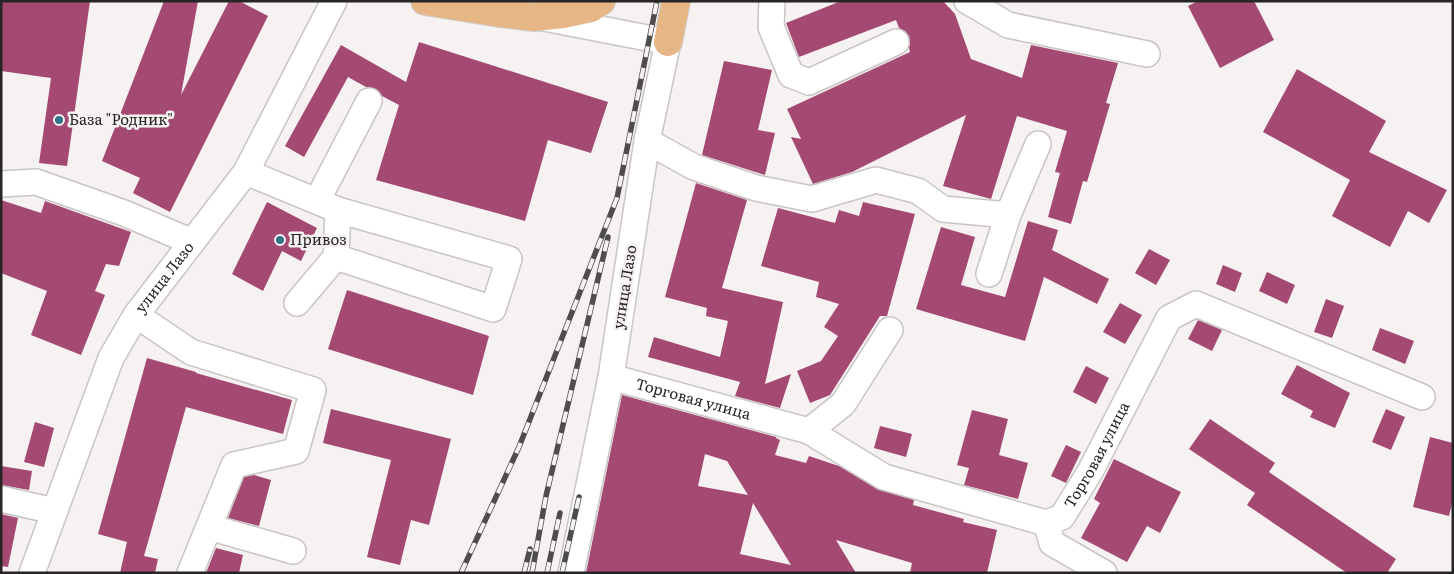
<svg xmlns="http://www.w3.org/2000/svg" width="1454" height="574" font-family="Literata,serif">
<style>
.building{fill:#a44971;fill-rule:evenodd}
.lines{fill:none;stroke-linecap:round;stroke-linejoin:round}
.minor-casing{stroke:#c9c5c4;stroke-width:28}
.major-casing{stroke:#cfcfcf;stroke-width:30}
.minor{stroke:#fff;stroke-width:25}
.major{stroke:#e6b686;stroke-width:28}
.rail-casing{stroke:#4e4c4c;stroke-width:5.5}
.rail{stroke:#f7f2f2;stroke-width:4;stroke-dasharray:11;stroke-linecap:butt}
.poi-dot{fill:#347488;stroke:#f7f2f2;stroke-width:2}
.labels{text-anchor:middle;stroke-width:5;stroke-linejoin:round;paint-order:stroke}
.poi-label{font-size:15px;fill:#272525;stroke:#f7f2f2;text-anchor:start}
.street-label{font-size:15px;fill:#272525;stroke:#f7f2f2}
</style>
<rect width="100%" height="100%" fill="#f7f2f2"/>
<!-- building -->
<g class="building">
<path d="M1,1H90L67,166L39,163L51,78L1,71Z"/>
<path d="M164,1H198L181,95L229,1H239L268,16L170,212L133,193L140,178L102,161Z"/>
<path d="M841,1H943L955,14L971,59L1022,78L1031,45L1118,63L1106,103L1110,104L1087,182L1083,181L1071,224L1048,217L1060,173L1055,172L1067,131L1017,116L991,199L943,186L966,115L852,172L813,184L791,137L801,139L787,109L910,52L909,48L910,43L909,36L905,31L899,28L896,20L799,57L786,23Z"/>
<path d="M1198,1H1254L1274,40L1220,68L1188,6Z"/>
<path d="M419,42L608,102L591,153L548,140L525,221L376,180L399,105L382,96L376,89L366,87L348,77L304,157L285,146L341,45L406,82Z"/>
<path d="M724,61L772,70L758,130L775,133L765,175L702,155Z"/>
<path d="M1297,69L1386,121L1369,152L1447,190L1429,223L1408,211L1390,247L1332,216L1350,180L1263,132Z"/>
<path d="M696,183L747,200L722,288L783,302L765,384L791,374L780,408L735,396L740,382L648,357L654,337L720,357L728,321L706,316L707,308L665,297Z"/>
<path d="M1,200L41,213L45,201L131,232L119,266L106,264L95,291L105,295L81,355L31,335L47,291L1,273Z"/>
<path d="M267,202L317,228L301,261L282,251L263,291L232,274Z"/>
<path d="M863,202L915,214L887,316H880L830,395L810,403L797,371L821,361L838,336L824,327L839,304L816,297L819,282L761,266L778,208L835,223L839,210L859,216Z"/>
<path d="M1028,221L1058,230L1052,250L1109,279L1097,304L1044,277L1025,341L916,309L941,227L975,237L961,285L1005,297Z"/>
<path d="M1149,249L1170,260L1156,285L1135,273Z"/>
<path d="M1223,265L1242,273L1235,292L1216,284Z"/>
<path d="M1267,272L1295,285L1287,304L1259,291Z"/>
<path d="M347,290L489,336L473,395L328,349Z"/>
<path d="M1326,299L1344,306L1332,338L1314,332Z"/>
<path d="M1120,303L1142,315L1125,344L1103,332Z"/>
<path d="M1198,320L1222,330L1212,351L1188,339Z"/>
<path d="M1380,328L1414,341L1405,364L1372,350Z"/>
<path d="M147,358L196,372V373L292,400L283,434L186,407L144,556L158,559L155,573H120L127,542L98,534Z"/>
<path d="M1297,365L1350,393L1335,428L1310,417L1313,411L1281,394Z"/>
<path d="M1086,366L1109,378L1096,404L1073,392Z"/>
<path d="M622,395L776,437V438L780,440L775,455L806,463L809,456L839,466L877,489L914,500L913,505L964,519L963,522L997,530L987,573H910L912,563L836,540L856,573H586ZM705,454L727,461L748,495L698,486ZM753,503L791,565L740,554Z"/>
<path d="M331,409L451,439L429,525L411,520L400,565L367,557L391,460L323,443Z"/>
<path d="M1386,409L1405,417L1391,450L1372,442Z"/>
<path d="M972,410L1008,419L999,455L1028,463L1018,499L964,485L969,468L957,465Z"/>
<path d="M1210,419L1275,463L1269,472L1396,559L1387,573H1347L1247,505L1255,493L1189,449Z"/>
<path d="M35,422L54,428L44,467L24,462Z"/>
<path d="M880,426L912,434L906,457L874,448Z"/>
<path d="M1430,437L1453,443V500L1449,516L1413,507Z"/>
<path d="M1066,445L1081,452L1066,483L1051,476Z"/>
<path d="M1114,459L1181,492L1160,533L1147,526L1127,562L1081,538L1100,503L1094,499Z"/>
<path d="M1,466L32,471L29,490L1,485Z"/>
<path d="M254,475L271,480L259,526L228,518L244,477Z"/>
<path d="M1,514L18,518L8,567L1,566Z"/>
<path d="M216,548L243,555L239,573H206Z"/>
</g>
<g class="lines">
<!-- minor casing -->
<g class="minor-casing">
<g id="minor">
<path d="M772,1L771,27L791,75L809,82L896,42"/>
<path d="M967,1L1008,25L1147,54"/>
<path d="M544,18L668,42L647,141L611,377L571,573"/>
<path d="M647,141L694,167L756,188L812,199L876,180L918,191L943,209L1008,215L1038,144"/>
<path d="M246,172L338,210L509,259L493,309L336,257L338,210"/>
<path d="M1,184L36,182L124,213L192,242"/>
<path d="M317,201L369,101"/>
<path d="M989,274L1008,215"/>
<path d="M297,303L336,257"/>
<path d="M136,315L191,352L313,390L296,451L234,465L190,573"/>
<path id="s1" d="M611,377L809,431L884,477L1046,523L1062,517L1091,470L1169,318L1196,304L1422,397"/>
<path d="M809,431L843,404L890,330"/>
<path d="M1,499L54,511"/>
<path d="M1046,523L1052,543L1104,573"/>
<path d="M209,527L293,551"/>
<path id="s2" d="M32,573L111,358L136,315L246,172L334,1"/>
</g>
</g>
<!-- major casing -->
<g class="major-casing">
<g id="major">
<path d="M425,1L500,13L534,17L563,14L591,8L601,1"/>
<path d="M668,42L676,1"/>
</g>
</g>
<!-- minor -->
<use href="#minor" class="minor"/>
<!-- major -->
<use href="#major" class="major"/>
<!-- rail casing -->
<g class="rail-casing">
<g id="rail">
<path d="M461,573L519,447L617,198L657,1"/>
<path d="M524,573L530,549"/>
<path d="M532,573L546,496L608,237"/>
<path d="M547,573L560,513"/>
<path d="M562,573L579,497"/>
</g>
</g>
<!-- rail -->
<use href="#rail" class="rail"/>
</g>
<!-- markers -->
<g class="poi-dot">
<circle cx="59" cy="120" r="5"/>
<circle cx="280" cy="240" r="5"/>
</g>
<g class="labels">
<!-- poi labels -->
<g class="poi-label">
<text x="69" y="125">База "Родник"</text>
<text x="290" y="245">Привоз</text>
</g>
<!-- street labels -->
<g class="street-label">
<text dy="5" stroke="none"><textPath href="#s2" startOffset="326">улица Лазо</textPath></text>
<text transform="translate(625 287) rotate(-81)" y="5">улица Лазо</text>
<text dy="5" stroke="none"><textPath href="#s1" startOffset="85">Торговая улица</textPath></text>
<text dy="5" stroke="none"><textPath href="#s1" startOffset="550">Торговая улица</textPath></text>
</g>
</g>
<!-- border -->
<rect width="1454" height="574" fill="none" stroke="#272525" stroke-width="5"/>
</svg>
